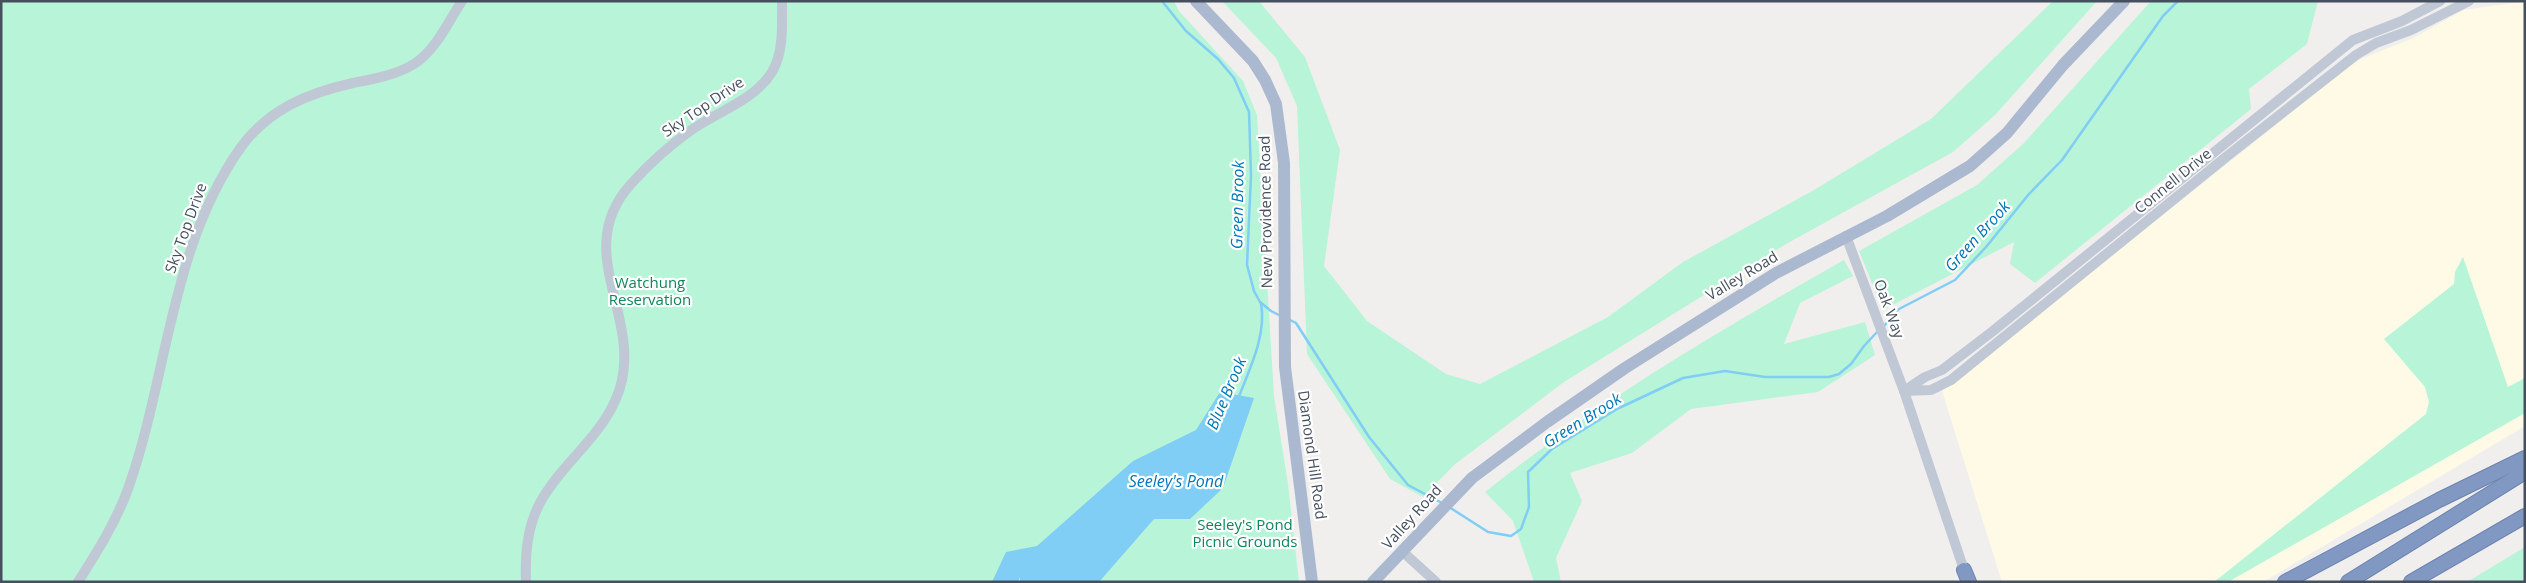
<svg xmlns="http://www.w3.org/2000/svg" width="2526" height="583" font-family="'Open Sans',sans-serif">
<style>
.commercial{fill:#fefae6}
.green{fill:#b8f4d7}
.water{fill:#80cdf5}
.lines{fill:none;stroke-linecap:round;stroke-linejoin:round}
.stream{stroke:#80cdf5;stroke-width:2.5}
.highway-casing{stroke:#6c83af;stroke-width:16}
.minor{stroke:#c0c8d5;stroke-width:10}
.major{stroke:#abb9d0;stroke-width:12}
.highway{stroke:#8198c3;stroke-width:14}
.labels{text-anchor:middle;stroke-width:4.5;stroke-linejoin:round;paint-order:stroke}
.street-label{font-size:15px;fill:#454f5e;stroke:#fff}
.park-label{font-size:15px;fill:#0d875b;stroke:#fff}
.water-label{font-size:16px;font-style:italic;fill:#0077b6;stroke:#fff}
</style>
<rect width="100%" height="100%" fill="#f1efee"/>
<!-- commercial -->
<path class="commercial" d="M2525,1V426L2263,582H2002L1942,391L2356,61L2413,38L2464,10Z"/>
<!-- green -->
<g class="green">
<path d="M1,1H1174L1179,11L1243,81L1257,115L1274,396L1288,484L1299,582H1Z"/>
<path d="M1222,1H1259L1305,57L1340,150L1324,266L1367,321L1446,374L1480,384L1608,317L1683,262L1814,190L1931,119L2053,1H2097L1995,115L1953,152L1786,244L1564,382L1454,465L1423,497L1390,479L1307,354L1297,106L1276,58Z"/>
<path d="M2151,1H2318L2307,44L2249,89L2251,109L2035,283L2010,264L2014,242L1883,310L1859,251L1977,185L2024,143Z"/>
<path d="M2463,257L2508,387L2525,378V413L2228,582H2214L2426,414L2429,402L2425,387L2384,339L2454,284L2455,272Z"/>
<path d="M1844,260L1853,276L1800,303L1784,344L1865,322L1875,355L1818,392L1691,409L1632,453L1570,473L1582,501L1556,558L1561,582H1534L1513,521L1485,492C1596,403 1720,330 1844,260Z"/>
<path d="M2525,547V582H2467Z"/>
</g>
<!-- water -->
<path class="water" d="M1220,392L1254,398L1223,488L1190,519H1154L1099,582H1020V577L1018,582H992L1006,552L1037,546L1133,461L1196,430Z"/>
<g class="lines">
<!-- stream -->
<g class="stream">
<path d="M1162,1L1186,31L1218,59L1234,78L1249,112L1251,175L1247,265L1254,291L1260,302L1271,311L1281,316"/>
<path d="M1288,319L1296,323L1369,437L1408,485L1442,503"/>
<path d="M1884,326L1899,309L1955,280L1986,247L2029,194L2062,160L2163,16L2178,1"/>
<path d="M1238,399C1249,370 1267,335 1261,303"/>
<path d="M1449,507L1488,532L1511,536L1521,529L1529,507L1528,472L1552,449L1617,409L1683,378L1725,371L1765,377H1829L1839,374L1851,364L1864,346L1878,331"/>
</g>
<!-- highway casing -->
<g class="highway-casing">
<g id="highway">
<path d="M1964,570L1969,582"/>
<path d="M2285,582L2439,500L2525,458"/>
<path d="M2348,582L2525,472"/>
<path d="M2411,582L2525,516"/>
</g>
</g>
<!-- minor -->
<g class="minor">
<path d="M1846,236L1904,391L1964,570"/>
<path d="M1904,391L1931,390L1951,380L2226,157L2356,55L2376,43L2411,30L2469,1"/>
<path d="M1904,391L1925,377L1942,370L1993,331L2353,40L2402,21L2440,1"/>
<path d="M1403,552L1436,582"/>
<path d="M78,582C97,552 116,522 128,489C168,376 170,247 241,147C269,109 308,93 353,83C374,79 396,75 414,64C436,50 448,22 462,1"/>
<path d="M526,582C525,554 527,526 541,501C565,458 611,431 622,380C637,311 573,248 631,184C648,165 669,146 690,131C716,112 754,101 772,72C784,52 782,24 782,1"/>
</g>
<!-- major -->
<g class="major">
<path d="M1196,1L1253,61L1265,80L1276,104L1284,163L1285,367L1312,582"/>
<path d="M1373,582L1472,478L1547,422L1625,368L1776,273L1887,216L1970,166L2007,133L2063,65L2124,1"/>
</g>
<!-- highway -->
<use href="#highway" class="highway"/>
</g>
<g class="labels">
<!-- street labels -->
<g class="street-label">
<text transform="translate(703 107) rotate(-34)" y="5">Sky Top Drive</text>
<text transform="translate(2173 181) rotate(-39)" y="5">Connell Drive</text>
<text transform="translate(1266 212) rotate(-91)" y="5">New Providence Road</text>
<text transform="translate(186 228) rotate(-70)" y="5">Sky Top Drive</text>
<text transform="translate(1742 276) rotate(-31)" y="5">Valley Road</text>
<text transform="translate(1889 309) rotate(70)" y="5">Oak Way</text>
<text transform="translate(1312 455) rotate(82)" y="5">Diamond Hill Road</text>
<text transform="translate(1412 517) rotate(-48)" y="5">Valley Road</text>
</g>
<!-- park labels -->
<g class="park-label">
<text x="650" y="288">Watchung<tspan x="650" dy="17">Reservation</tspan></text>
<text x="1245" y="530">Seeley's Pond<tspan x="1245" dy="17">Picnic Grounds</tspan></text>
</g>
<!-- water labels -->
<g class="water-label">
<text transform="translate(1237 205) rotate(-89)" y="6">Green Brook</text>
<text transform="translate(1977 236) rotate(-48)" y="6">Green Brook</text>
<text transform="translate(1226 393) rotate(-67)" y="6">Blue Brook</text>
<text transform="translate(1582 420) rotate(-32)" y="6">Green Brook</text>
<text x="1176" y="487">Seeley's Pond</text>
</g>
</g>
<!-- border -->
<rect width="2526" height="583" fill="none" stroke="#454f5e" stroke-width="5"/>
</svg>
